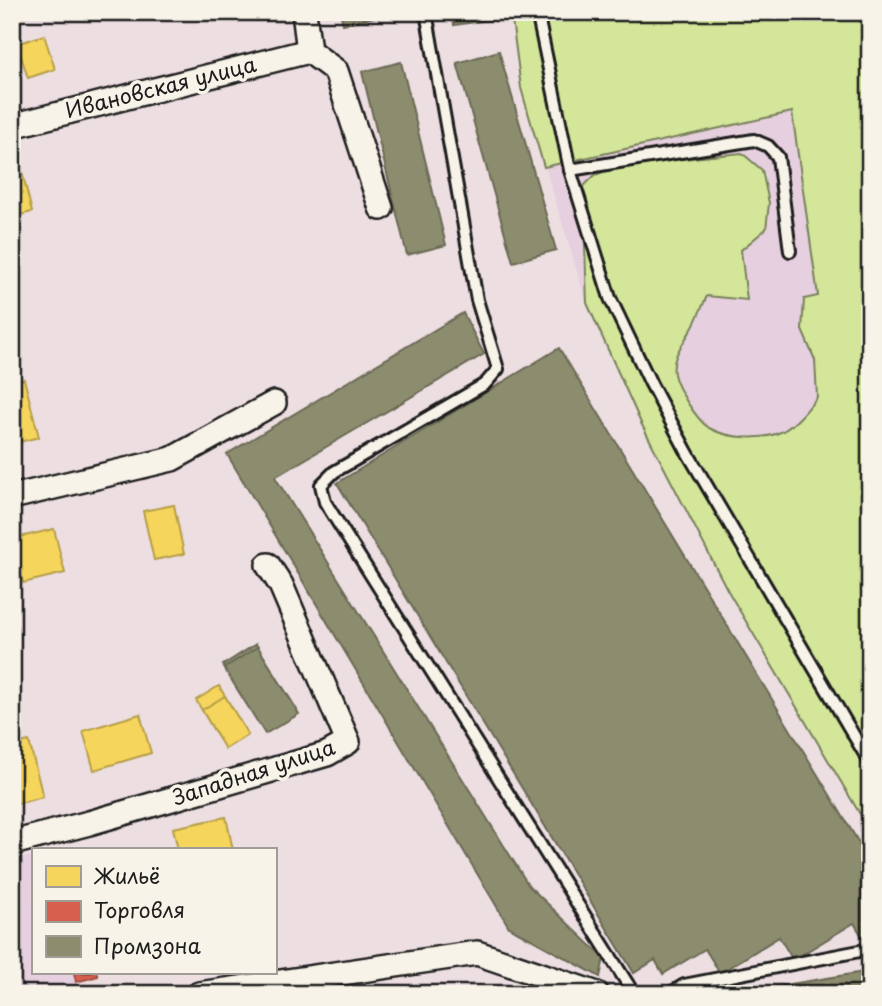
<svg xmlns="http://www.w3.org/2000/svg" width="882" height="1006" font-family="'Playpen Sans',sans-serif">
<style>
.built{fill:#e6cfde}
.green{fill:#d3e69a;stroke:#78815b;stroke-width:2}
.homes{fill:#f6d55c;stroke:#b59e49;stroke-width:2}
.shops{fill:#d6604d;stroke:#9e4c3e;stroke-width:2}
.industry{fill:#8c8c6e;stroke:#6a6a55;stroke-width:2}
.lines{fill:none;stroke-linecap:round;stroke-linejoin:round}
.lane-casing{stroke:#1c1c1c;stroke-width:16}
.street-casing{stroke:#1c1c1c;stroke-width:28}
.lane{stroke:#f7f3e8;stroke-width:10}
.street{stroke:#f7f3e8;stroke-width:23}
.labels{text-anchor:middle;stroke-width:7;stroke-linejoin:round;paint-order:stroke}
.street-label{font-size:21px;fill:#1c1c1c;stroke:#f7f3e8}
</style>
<rect width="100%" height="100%" fill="#eddee2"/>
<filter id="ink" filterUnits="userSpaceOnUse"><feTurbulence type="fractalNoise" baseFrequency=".0143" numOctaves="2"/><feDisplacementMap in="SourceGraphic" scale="14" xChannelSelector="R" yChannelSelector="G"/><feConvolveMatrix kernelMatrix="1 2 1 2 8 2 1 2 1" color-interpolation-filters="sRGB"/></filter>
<g filter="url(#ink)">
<!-- built -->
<g class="built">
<path d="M511,12H870V831L728,591L641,423L587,304L521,88Z"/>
<path d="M33,856V973H74L78,994H12V861Z"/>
</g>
<!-- green -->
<path class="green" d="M511,12H870V831L728,591L641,423L587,303L583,187L595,175L623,165L742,153L762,170L769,203L766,229L741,250L747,300L707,296C702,307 697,319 691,330C683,344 671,357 674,374C677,389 697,420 709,428C729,439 763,441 783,431C798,422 807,410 817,397L815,360L802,330L804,299L818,296L792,112L544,167L521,88Z"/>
<!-- homes -->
<g class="homes">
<path d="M44,35L55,69L28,78L17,44Z"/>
<path d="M18,155L32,212L12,217V156Z"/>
<path d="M24,379L39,437L12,444V382Z"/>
<path d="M174,505L184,554L154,560L143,511Z"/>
<path d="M54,529L65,573L23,583L12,539Z"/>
<path d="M219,686L242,725L219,739L196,700Z"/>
<path d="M225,696L248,735L225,749L202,710Z"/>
<path d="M140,714L151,753L94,770L83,731Z"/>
<path d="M29,741L43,797L12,805V745Z"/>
<path d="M226,817L233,850H178L173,828Z"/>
</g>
<!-- shops -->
<path class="shops" d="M74,973H97L98,976L76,982Z"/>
<!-- industry -->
<g class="industry">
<path d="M340,12H378L379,16L343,24Z"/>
<path d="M452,12H495L496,19L454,25Z"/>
<path d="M499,51L556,250L513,262L457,63Z"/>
<path d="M401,62L446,245L407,255L362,72Z"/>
<path d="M463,313L484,354L275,477L529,886L604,958L600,977L509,927L227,454Z"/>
<path d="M559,348L870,861V940L866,943L854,923L793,960L779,937L720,973L705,949L663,974L655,960L634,973L337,483Z"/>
<path d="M256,644L297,710L264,731L223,665Z"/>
<path d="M258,647L299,714L265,734L224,668Z"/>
<path d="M870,971V994H730Z"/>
</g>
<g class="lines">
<!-- lane casing -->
<g class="lane-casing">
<g id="lane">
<path d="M426,12L477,300L498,369L485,384L334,472L321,485L325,502L634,994"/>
<path d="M537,12L570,170L610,298L651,384L687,452L870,763"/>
<path d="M570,170L754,140L768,146L778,157L790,251"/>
<path d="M669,994L684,985L870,949"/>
</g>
</g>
<!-- street casing -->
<g class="street-casing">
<g id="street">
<path d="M304,12L309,51L336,71L381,208"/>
<path d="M12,126L309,51"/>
<path d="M12,497L172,459L274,403"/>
<path d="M12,843L89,823L327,754L348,742L281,585L268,565"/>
<path d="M199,994L477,953L597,994"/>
</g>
</g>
<!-- lane -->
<use href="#lane" class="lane"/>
<!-- street -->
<use href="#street" class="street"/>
</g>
</g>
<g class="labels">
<!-- street labels -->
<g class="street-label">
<text transform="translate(161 88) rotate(-14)" y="7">Ивановская улица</text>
<text transform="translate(254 773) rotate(-18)" y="7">Западная улица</text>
</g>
</g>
<!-- margin -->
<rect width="882" height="1006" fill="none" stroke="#f7f3e8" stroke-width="42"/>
<rect x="21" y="21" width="840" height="964" fill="none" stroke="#1c1c1c" stroke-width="2.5" filter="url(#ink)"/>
<!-- legend -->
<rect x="32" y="848" width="245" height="126" fill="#f7f3e8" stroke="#9f9d96" stroke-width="2"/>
<rect x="46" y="866" width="35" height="21" fill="#f6d55c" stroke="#9f9d96" stroke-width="2"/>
<text x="94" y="884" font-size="21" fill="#1c1c1c">Жильё</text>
<rect x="46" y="901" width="35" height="21" fill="#d6604d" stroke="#9f9d96" stroke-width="2"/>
<text x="94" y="918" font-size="21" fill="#1c1c1c">Торговля</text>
<rect x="46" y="936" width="35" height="21" fill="#8c8c6e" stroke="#9f9d96" stroke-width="2"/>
<text x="94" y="954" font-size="21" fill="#1c1c1c">Промзона</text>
</svg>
